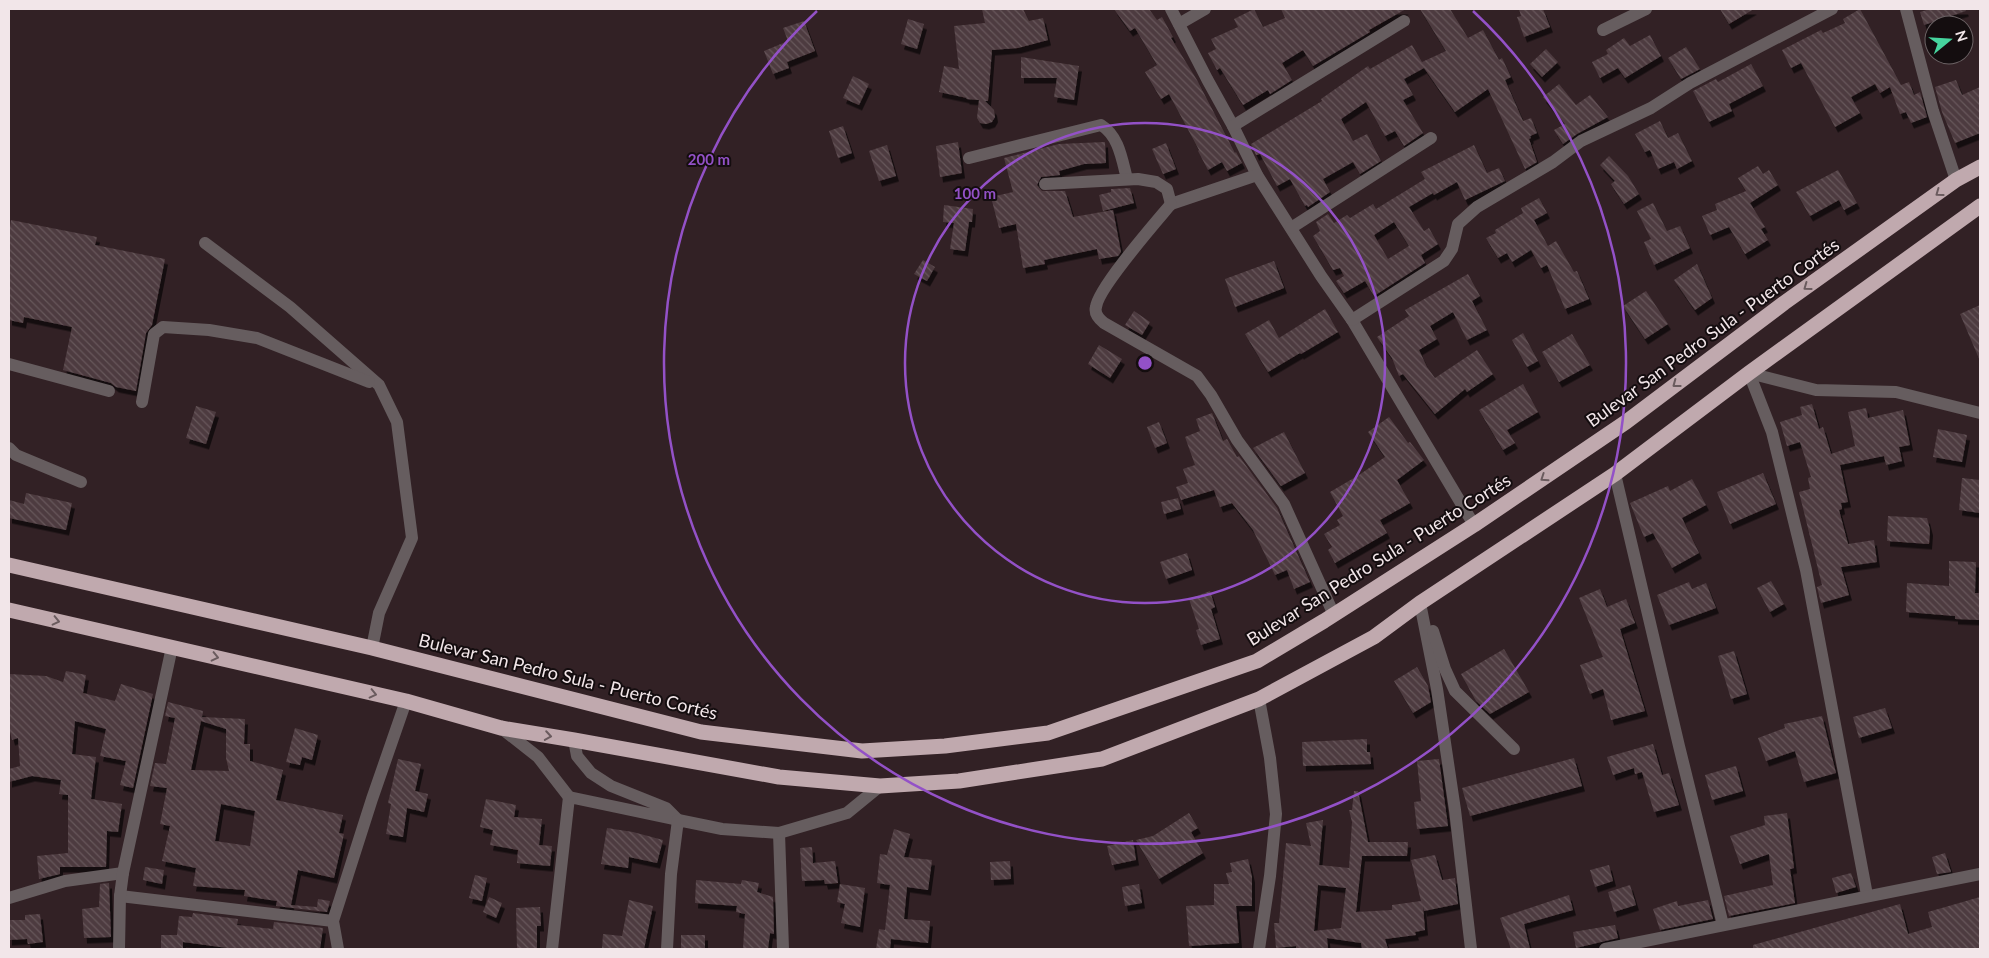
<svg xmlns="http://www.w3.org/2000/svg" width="1989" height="958" font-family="Lato,sans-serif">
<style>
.building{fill:url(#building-back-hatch);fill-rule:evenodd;filter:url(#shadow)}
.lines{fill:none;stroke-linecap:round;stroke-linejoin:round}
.minor{stroke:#665d5f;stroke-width:12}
.highway{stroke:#c0a9ae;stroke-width:15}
.oneway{stroke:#6a5b5e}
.ring{fill:none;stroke:#9351c7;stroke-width:2.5}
.labels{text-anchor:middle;stroke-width:4;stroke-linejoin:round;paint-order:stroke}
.street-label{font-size:18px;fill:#f2e6e9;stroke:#140d0f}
.centre{fill:#9351c7;stroke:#140d0f;stroke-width:2.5}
.ring-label{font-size:15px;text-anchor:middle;font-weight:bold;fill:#9351c7;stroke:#140d0f;stroke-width:4;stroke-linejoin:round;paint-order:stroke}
</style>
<defs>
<pattern id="building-back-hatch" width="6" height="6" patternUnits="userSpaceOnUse" patternTransform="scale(1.25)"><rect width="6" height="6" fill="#4d3b3f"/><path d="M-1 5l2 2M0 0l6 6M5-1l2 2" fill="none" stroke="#67575b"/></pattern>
<filter id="shadow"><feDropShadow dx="3" dy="5.5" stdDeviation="0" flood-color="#0009"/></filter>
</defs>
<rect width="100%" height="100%" fill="#322125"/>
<!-- building -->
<g class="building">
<path d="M982,9H1023L1029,21L1043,18L1048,40L1018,48L992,50L988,101H985L994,110L995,117L992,122L986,124L980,123L977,118L979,100L966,99L967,98L939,92L944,66L959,69L954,26L985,23Z"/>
<path d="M1114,9H1149L1157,20L1162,17L1173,37L1171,38L1197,80L1235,153L1236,152L1242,163L1227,171L1222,162L1208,170L1198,151L1199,150L1169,94L1161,99L1145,72L1157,65L1135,28L1130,31Z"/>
<path d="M1254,9L1263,27L1285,18L1281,9H1406L1369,30L1370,32L1313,66L1303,50L1282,63L1292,80L1270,94L1268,90L1243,105L1220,68L1217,70L1208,53L1216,49L1211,39L1238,27L1234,19Z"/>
<path d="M1420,9H1450L1468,38L1483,30L1499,60L1502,58L1511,77L1505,80L1523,121L1531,118L1537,133L1530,136L1531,138L1529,139L1537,162L1525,169L1488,89L1455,112L1424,68L1404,79L1413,95L1403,100L1423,133L1404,146L1395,131L1385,136L1366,102L1341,119L1353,141L1367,134L1381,161L1360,174L1353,162L1323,179L1330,192L1308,207L1307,205L1305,206L1290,179L1277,186L1260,154L1256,155L1251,144L1322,101L1321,99L1368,66L1370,69L1412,45L1422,62L1446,51Z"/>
<path d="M1519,9H1543L1550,27L1524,37L1517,17L1521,16Z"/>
<path d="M1720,9H1754L1729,24Z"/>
<path d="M1860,9L1901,85L1909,82L1914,95L1920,92L1927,117L1911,123L1906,112L1900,114L1890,87L1880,93L1875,84L1851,97L1860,113L1835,127L1801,63L1791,68L1782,50L1821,30L1823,33L1845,23L1843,19Z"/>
<path d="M1930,9H1965L1966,11L1924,25L1920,12Z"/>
<path d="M908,19L924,24L917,49L901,44Z"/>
<path d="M804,21L815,51L787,62L789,68L773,74L764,51L788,41L783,28Z"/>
<path d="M1650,35L1661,56L1625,78L1618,68L1600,78L1592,62L1608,54L1606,50L1624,38L1630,46Z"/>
<path d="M1686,47L1700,69L1681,79L1668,58Z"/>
<path d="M1546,49L1558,62L1542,77L1530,64Z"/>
<path d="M1021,57L1079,66L1074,100L1054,97L1057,78H1021Z"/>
<path d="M1751,64L1763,86L1729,104L1732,111L1709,122L1693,91L1716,79L1718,82Z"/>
<path d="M853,76L869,84L859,105L843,98Z"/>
<path d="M1956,80L1962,95L1980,87V133L1955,143L1942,112L1935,87Z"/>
<path d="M1559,84L1576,105L1590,95L1608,117L1577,134L1563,144L1554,130L1565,124L1543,97Z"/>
<path d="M1660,121L1668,138L1678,133L1692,161L1677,169L1674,162L1658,169L1650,150L1645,152L1635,134Z"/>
<path d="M843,126L852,153L838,158L829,131Z"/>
<path d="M958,142L962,173L940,177L936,146Z"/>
<path d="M1105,142L1106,163L1084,164L1059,171L1060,175L1041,177L1037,185L1042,191H1065L1073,217L1113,210L1121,252L1118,256L1099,259L1097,249L1044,260L1045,264L1023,268L1016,224L999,228L991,197L1013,192L1004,158L1059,144Z"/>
<path d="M1166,143L1176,169L1163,174L1152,149Z"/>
<path d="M887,145L896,176L879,181L869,151Z"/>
<path d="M1474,145L1487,173L1499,168L1505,181L1465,200L1457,182L1434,195L1433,193L1409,207L1424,231L1429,228L1438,244L1421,255L1425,263L1374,296L1365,281L1344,293L1336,281L1344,276L1340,268L1333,270L1313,236L1320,231L1316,222L1328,214L1334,223L1347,215L1350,218L1373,204L1376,209L1425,179L1421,172ZM1394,222L1409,246L1388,259L1374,235Z"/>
<path d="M1609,156L1628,176L1639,194L1624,204L1611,184L1615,181L1600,165Z"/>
<path d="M1758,166L1763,174L1769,170L1778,185L1750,203L1765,227L1761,229L1768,240L1745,254L1729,227L1710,235L1702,216L1717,210L1715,204L1746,191L1738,178Z"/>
<path d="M1838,170L1857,203L1844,210L1839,200L1810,216L1796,192Z"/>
<path d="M1130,188L1134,203L1103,211L1099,195L1111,192V189H1112Z"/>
<path d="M1539,198L1547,213L1534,220L1548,246L1556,241L1574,272L1577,271L1589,299L1565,309L1547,265L1541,268L1531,250L1512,262L1507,253L1498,258L1486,238L1496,233L1495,230L1523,213L1521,208Z"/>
<path d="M1653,203L1667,231L1680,226L1690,248L1654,265L1644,242L1651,239L1637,211Z"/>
<path d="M944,205L973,209L972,222H969L965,251L950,249L954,223L943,222Z"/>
<path d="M11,220L97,237L95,245L165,259L152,325L146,333L136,391L116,387L111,383L63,370L72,327L24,317L23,323L9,320V232Z"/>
<path d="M923,260L935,267L927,281L914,274Z"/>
<path d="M1274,261L1284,288L1235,307L1225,279Z"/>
<path d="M1697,264L1712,298L1695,310L1674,280Z"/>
<path d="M1468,274L1480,296L1472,301L1487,330L1467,340L1453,312L1430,326L1437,339L1419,350L1427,367L1435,378L1477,350L1493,374L1467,392L1465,389L1435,414L1403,374L1399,376L1392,358L1377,337L1409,316L1405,310Z"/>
<path d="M1646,291L1668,324L1645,339L1623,306Z"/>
<path d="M1980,305V361L1960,314Z"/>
<path d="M1325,309L1338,332L1301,354L1300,353L1268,372L1245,334L1269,320L1279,338Z"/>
<path d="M1134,311L1150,322L1142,335L1125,325Z"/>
<path d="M1523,333L1538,361L1527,367L1512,340Z"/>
<path d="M1572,334L1590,365L1559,382L1542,352Z"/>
<path d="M1099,345L1122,359L1110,378L1088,364Z"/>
<path d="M1523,384L1538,412L1507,430L1515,443L1503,450L1479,410Z"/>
<path d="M1812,404L1819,429L1823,427L1831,454L1855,446L1848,412L1866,408L1868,418L1903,410L1910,445L1899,447L1902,461L1886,465L1884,456L1840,465L1848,502L1841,503L1842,509L1839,510L1848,544L1874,540L1877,562L1841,567L1849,595L1821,603L1817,587L1822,585L1799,492L1810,489L1808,478L1811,477L1800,442L1787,446L1780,422L1802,415L1800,407Z"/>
<path d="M196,406L216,412L206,444L186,438Z"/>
<path d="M1212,413L1223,441L1227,439L1237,457L1239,456L1277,508L1310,582L1294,589L1287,570L1275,575L1253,530L1232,503L1220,507L1214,490L1181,500L1176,487L1188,483L1183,469L1195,465L1185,437L1200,431L1196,419Z"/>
<path d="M1389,417L1408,443L1410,442L1424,460L1397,480L1410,503L1380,520L1387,533L1335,563L1328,550L1332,547L1324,534L1340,525L1337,520L1343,516L1330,492L1359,475L1385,457L1368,432Z"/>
<path d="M1159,422L1167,443L1155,448L1147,427Z"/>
<path d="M1938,429L1967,435L1962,462L1933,457Z"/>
<path d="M1284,432L1305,473L1281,486L1253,448Z"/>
<path d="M1763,473L1776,504L1730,524L1717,492Z"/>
<path d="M1962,478L1980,480V513L1959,510Z"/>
<path d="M1692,479L1706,505L1682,518L1699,553L1672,568L1653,533L1644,537L1630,503L1668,486L1670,491Z"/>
<path d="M26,493L72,503L66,530L9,518V500L24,504Z"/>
<path d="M1178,498L1181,509L1164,514L1161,502Z"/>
<path d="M1888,516L1927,518L1930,530L1929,544L1887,541Z"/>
<path d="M1187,553L1192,570L1166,579L1160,562Z"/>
<path d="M1949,561L1976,562L1975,593H1980V620L1955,619V616L1906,612L1907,583L1949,586Z"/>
<path d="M1771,581L1784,604L1770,612L1757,588Z"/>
<path d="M1689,582L1692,589L1706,583L1716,608L1669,625L1657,595Z"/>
<path d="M1600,589L1607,607L1626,599L1635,623L1620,629L1645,711L1611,720L1603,689L1590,694L1580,665L1603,657L1579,598Z"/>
<path d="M1210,591L1215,607L1211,609L1220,639L1201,645L1196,630L1199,629L1189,599Z"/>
<path d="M1504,649L1529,692L1490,714L1476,701L1461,674Z"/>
<path d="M1734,651L1747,694L1731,699L1718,656Z"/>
<path d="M1417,667L1428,686L1431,702L1413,713L1394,681Z"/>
<path d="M66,671L86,675L83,693L115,701L121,684L153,694L133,788L120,785L126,761L100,756L106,729L75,721L72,754L96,757L91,799L122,804L118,832L107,831L106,867H60V874L39,879L37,856L68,853V795L59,794L61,780L32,776L9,782V769L20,766L18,738L12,740L9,728V674L46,676L63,682Z"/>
<path d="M168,702L203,711L202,717L245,719L244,744H250V761L283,770L276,800L343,815L339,833L344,834L334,878L298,870L291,905L317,907L318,899L330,901L327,912L276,906L277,901L244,896L245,890L193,886L196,868L162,861L170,826L160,824L167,788L150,786L155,763L166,764L175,718L165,716ZM201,721L226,729V758L229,771L191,770ZM221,804L255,811L250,846L215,841Z"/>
<path d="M1885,708L1892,728L1859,738L1853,717Z"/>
<path d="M1822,716L1836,773L1804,782L1795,751L1766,761L1758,738L1785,728L1784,724Z"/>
<path d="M295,728L318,735L312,760L302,757L300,765L286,762Z"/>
<path d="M1367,739V752H1370L1371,764L1303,766L1302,742Z"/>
<path d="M1653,744L1662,775L1669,773L1679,805L1654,812L1642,772L1635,774L1634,768L1613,775L1607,757Z"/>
<path d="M1574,758L1582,786L1470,816L1462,788Z"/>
<path d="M398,759L421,764L415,791L428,794L424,812L407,808L403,837L386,834L391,804L388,803Z"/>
<path d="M1439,759L1448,826L1417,829L1414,802L1421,801L1417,761Z"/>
<path d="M1736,766L1743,791L1712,800L1705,775Z"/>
<path d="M1354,791H1358L1368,842H1408L1407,856H1362L1356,912L1392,910V905L1421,901L1411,860L1435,855L1442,880L1455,878L1458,904L1424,911L1423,906L1425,930L1415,932L1416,935L1385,939L1388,949H1362L1361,943L1327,938L1328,949H1296V946L1276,948L1274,923H1279L1286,843L1311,846L1306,823L1323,820L1319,865L1349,868L1352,822L1349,810H1352ZM1318,885L1346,888L1341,928L1314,931Z"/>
<path d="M486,799L516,805L514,817L542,819L539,845L552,846L550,866L517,863L518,850L490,845L493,830L480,827Z"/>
<path d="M1189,813L1198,828L1191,832L1203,853L1159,879L1136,840L1153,836Z"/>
<path d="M1787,813L1794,868L1790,869L1795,903L1729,916L1724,896L1773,885L1769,854L1740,864L1730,836L1765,825L1764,816Z"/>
<path d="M607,828L633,832L663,840L657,863L629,857L628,868L601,864Z"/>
<path d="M894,829L910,834L904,857L932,860L928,890L907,887L904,919L930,921L928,943L891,939L890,949H876L879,929L885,930L890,885L877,883L880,854L887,855Z"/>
<path d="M1133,840L1136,860L1112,865L1107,846Z"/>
<path d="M812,847L813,863L835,861L838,883L825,884L824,880L802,881L800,848Z"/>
<path d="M1945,853L1951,872L1937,874L1932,857Z"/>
<path d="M1248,859L1252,877V906H1236L1239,943L1189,946L1186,906L1214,905V884H1229L1226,873L1232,872L1230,863Z"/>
<path d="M1010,861L1011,879L991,880L990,862Z"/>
<path d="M1609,865L1613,881L1595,887L1590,870Z"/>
<path d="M145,867L164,870L162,884L143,880Z"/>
<path d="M1851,873L1856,887L1836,893L1832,878Z"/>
<path d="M475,875L487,878L482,901L469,898Z"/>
<path d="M696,880L741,884L742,880L759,883L757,892L773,897L774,934L770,933L768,949H743L745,914L736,912L737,906L695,903Z"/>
<path d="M109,883L111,937L84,938L82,909L99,907L100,884Z"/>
<path d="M840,884L865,888L860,927L841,923L845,904L837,902Z"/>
<path d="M1139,884L1142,903L1125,906L1122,887Z"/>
<path d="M1630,885L1636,905L1614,912L1608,892Z"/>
<path d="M1569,895L1573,910L1524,924L1530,949H1511L1500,918Z"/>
<path d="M489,897L502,903L496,918L483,912Z"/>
<path d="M1980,897V949H1753V945L1900,904L1908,934L1932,927L1928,912Z"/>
<path d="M629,900L653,906L644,949H602L603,934L622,936Z"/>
<path d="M1708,900L1713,919L1660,930L1653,909L1677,901L1678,906Z"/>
<path d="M540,907L541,926H537V949H517L516,908Z"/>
<path d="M193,913L238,919L237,925L273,929L274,922L323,928L320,949H235L183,942V949H161V935H177L179,916L192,917Z"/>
<path d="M40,914L43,942L28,944L27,939L9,940V920H25V915Z"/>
<path d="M1615,925L1618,938L1576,948L1573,932Z"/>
<rect x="681" y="935" width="24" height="14"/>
</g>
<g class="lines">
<!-- minor -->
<g class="minor">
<path d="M1171,9L1207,79L1233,126L1257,175L1321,276L1352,320L1474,525"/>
<path d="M1906,9L1933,111L1956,180"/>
<path d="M1179,24L1205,9"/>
<path d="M1603,30L1646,9"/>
<path d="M1233,126L1404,21"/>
<path d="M969,158L1101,125C1119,136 1122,160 1127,179"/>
<path d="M1045,184L1138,179L1156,182L1167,189L1171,204L1257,175"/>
<path d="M1171,204C1156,222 1098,288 1096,307C1094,314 1099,319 1104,323L1197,376L1211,395L1237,440L1284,504L1334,615"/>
<path d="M1291,228L1431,138"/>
<path d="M205,243L290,307L379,385L397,422L412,538L379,613L372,648"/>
<path d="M1352,320L1444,261L1452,249L1458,224L1477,207L1553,162L1581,141L1651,108L1690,83L1832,9"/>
<path d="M9,364L109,391"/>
<path d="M1749,373L1772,432L1806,570L1867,895"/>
<path d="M1749,373L1816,390L1896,392L1980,413"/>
<path d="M142,402L154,334L163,327L209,330L257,338L369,382"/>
<path d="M9,448L16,455L81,482"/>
<path d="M1615,474L1679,746L1723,925"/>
<path d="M1420,603L1437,689L1455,810L1471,949"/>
<path d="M1433,631L1445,669L1455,691L1514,749"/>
<path d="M1259,699L1270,758L1276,814L1270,876L1259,949"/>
<path d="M501,728L538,757L569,797"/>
<path d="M779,833L783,949"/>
<path d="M120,896L333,921"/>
<path d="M9,898L65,881L123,873"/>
<path d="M119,949L120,896L123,873L172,647"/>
<path d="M338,949L333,921L372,799L406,701"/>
<path d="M552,949L569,797L678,820L666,808L611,786L591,773L577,756L574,740"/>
<path d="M667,949L671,874L678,820L722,829L779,833L847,813L880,786"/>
<path d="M1605,949L1980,874"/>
</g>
<!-- highway -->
<g class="highway">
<path d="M9,565L372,648L701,732L862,751L945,746L1048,733L1257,661L1324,621L1474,525L1626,422L1784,303L1956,180L1980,167"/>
<path d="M9,610L406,701L501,728L574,740L779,777L880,786L959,781L1102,759L1259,699L1374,637L1420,603L1615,474L1749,373L1980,206"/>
</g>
</g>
<!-- one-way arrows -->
<defs><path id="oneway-chevron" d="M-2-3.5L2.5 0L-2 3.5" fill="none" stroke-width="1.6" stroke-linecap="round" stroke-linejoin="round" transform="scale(1.25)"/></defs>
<g class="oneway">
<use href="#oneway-chevron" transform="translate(1939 193) rotate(144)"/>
<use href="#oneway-chevron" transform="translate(1807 287) rotate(144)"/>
<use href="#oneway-chevron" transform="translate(1676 384) rotate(143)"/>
<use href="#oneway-chevron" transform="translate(1544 478) rotate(146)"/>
<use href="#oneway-chevron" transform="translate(56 621) rotate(13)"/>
<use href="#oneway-chevron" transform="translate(215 657) rotate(13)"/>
<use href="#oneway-chevron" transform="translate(373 694) rotate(13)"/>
<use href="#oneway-chevron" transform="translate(548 736) rotate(9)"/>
</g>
<!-- distance rings -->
<g class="ring">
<circle cx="1145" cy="363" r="240"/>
<path d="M1473 11A481 481 0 1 1 817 11"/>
</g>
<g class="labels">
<!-- street labels -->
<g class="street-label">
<text transform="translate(1713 333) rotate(-36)" y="6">Bulevar San Pedro Sula - Puerto Cortés</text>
<text transform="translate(1379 560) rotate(-32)" y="6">Bulevar San Pedro Sula - Puerto Cortés</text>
<text transform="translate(568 677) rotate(14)" y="6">Bulevar San Pedro Sula - Puerto Cortés</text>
</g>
</g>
<circle cx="1145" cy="363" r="8" class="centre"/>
<g class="ring-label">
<text x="709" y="165">200 m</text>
<text x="975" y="199">100 m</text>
</g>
<!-- border -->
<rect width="1989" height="958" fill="none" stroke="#f2e6e9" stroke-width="20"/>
<!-- north arrow -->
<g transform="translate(1949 40) rotate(72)"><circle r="24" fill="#140d0f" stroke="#6d6466"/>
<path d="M0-4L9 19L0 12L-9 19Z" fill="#46d49e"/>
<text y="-8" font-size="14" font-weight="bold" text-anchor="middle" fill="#f2e6e9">N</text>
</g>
</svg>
